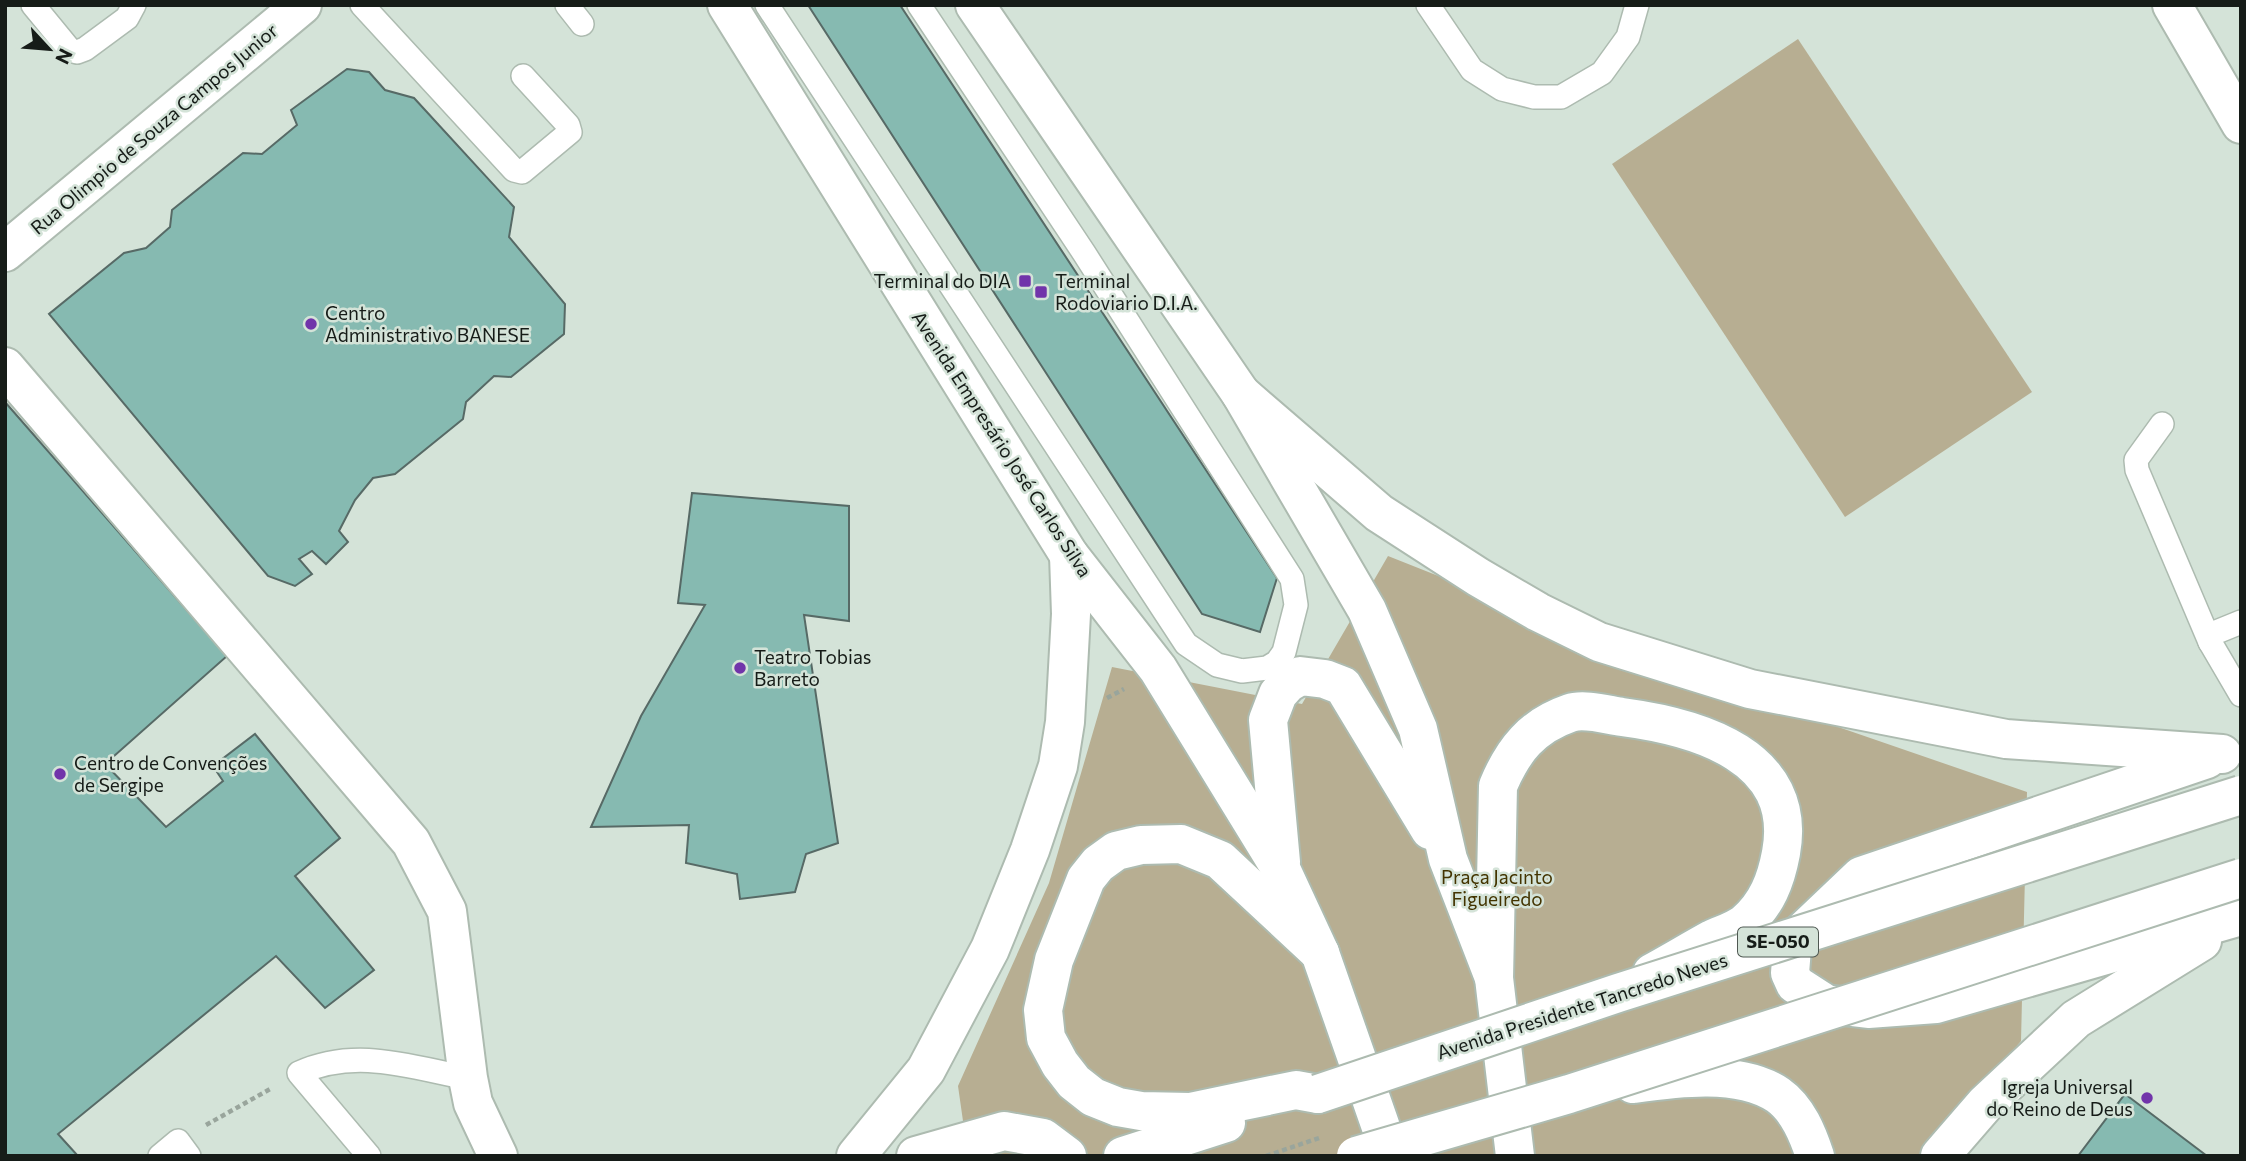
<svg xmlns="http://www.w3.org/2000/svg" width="2246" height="1161" font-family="Commissioner,sans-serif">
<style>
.green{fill:#b7ae92}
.building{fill:#86bab1;stroke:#576a66;stroke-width:2}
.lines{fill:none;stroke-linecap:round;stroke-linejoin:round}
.service-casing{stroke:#adbbb0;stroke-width:26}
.minor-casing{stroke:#adbbb0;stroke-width:42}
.tertiary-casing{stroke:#adbbb0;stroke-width:42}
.secondary-casing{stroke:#adbbb0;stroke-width:42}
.primary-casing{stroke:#adbbb0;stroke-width:42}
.path{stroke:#99a59c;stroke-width:4.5;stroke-dasharray:5 3.5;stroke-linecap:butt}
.service{stroke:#fff;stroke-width:23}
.minor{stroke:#fff;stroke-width:38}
.tertiary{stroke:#fff;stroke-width:38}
.secondary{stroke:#fff;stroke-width:38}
.primary{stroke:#fff;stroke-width:38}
.primary-bridge-casing{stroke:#adbbb0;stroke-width:42;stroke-linecap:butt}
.path-bridge{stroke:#99a59c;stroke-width:4.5;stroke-dasharray:5 3.5;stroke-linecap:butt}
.primary-bridge{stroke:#fff;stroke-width:38}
.poi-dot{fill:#7134aa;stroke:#d4e3d8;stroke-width:2.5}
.labels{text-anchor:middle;stroke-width:5;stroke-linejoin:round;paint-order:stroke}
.shield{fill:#d4e3d8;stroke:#4f5852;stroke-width:2}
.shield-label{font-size:18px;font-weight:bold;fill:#161c18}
.street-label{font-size:19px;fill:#161c18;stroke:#d4e3d8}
.poi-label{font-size:19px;fill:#161c18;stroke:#d4e3d8;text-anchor:start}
.park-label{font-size:19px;fill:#433400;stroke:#d4e3d8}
</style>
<rect width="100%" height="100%" fill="#d4e3d8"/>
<!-- green -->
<g class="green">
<path d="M1798,39L2032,392L1845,517L1612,164Z"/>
<path d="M1388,556L1693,677L2027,792L2021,1041L1925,1156H968L958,1086L1049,883L1112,667L1302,704Z"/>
</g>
<!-- building -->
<g class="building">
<path d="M808,5H900L1277,578L1260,632L1202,614Z"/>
<path d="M347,69L369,72L385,90L414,98L514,207L509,237L565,304L564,334L511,377L494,376L466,402L463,419L395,474L373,478L355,500L339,531L348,542L326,564L312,551L299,559L312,574L295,586L268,576L49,314L124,253L146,248L170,227L172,210L243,153L262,154L297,125L291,110Z"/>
<path d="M5,402L227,656L105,764L166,827L223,781L213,766L255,734L340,838L295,876L374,970L325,1008L276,956L58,1134L78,1156H5Z"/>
<path d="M692,493L849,506V621L804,615L838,843L806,854L795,892L740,899L737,874L686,863L689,825L591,827L641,716L705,605L678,603Z"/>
<path d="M2125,1094L2207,1156H2078Z"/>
</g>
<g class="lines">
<!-- service casing -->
<g class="service-casing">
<g id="service">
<path d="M33,5L70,50L77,52L85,49L127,18L134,5"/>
<path d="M362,5L514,170L522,172L570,132L568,125L523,76"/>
<path d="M567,5L582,24"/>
<path d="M767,5L1186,644L1217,665L1242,671L1267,668L1277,662L1284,652L1296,605L1292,579L1084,253L919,5"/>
<path d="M1428,5L1472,70L1502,89L1534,97H1561L1602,73L1628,37L1637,5"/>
<path d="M2162,424L2136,460L2137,470L2210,642"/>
<path d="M2241,622L2214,633L2210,642L2241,695"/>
<path d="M160,1156L178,1141L189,1156"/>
<path d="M369,1156L299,1073C356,1047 410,1067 468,1078"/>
</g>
</g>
<!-- minor casing -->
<g class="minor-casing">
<g id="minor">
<path d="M5,252L302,5"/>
<path d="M5,367L411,842L447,911L468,1078L473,1103L498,1156"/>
</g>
</g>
<!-- tertiary casing -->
<g class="tertiary-casing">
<path id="tertiary" d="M2172,5L2241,124"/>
</g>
<!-- secondary casing -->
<g class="secondary-casing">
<g id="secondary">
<path d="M727,5L1069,555L1158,669L1282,871L1320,953L1391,1156"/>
<path d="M975,5L1241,394L1367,610L1418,729L1448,859L1494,978L1515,1156"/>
<path d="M1281,862L1268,720L1278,694L1288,683L1300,676L1325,679L1343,686L1430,830"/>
</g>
</g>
<!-- primary casing -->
<g class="primary-casing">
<g id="primary">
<path d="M1241,394L1379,513L1478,577L1538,612L1599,642L1750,689L2006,739L2222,754"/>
<path d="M2207,759L1861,876L1799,935L1792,948L1790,973L1795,984L1826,1004L1868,1009L1936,1004L2241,916"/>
<path d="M1494,978L1498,786C1513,750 1532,726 1570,713C1584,708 1608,715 1622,717C1698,727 1799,756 1781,853C1776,880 1767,904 1745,923C1736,930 1723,934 1712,939C1692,950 1672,962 1652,973"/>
<path d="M1633,1084C1676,1078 1739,1069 1778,1095C1798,1109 1808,1135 1815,1156"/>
<path d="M1318,1094L1296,1090L1190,1112L1141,1111L1118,1107L1093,1097L1074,1082L1060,1064L1046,1038L1043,1010L1054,960L1086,879L1098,864L1116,851L1141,845L1181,844L1220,860L1320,953"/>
<path d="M856,1156L926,1070L990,949L1030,850L1058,766L1065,722L1071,614L1069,555"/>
<path d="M916,1156L1004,1131L1043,1138L1067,1156"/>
<path d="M1123,1156L1226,1123"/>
<path d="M1940,1156L1985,1104L2076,1019L2202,941"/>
</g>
</g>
<!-- path -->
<g class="path">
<path d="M1107,698L1124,689"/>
<path d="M206,1125L272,1088"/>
</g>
<!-- service -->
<use href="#service" class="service"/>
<!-- minor -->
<use href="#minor" class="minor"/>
<!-- tertiary -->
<use href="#tertiary" class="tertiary"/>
<!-- secondary -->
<use href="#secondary" class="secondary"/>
<!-- primary -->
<use href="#primary" class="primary"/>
<!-- primary-bridge casing -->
<g class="primary-bridge-casing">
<g id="primary-bridge">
<path d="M1318,1094L1618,993L2241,795"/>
<path d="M1356,1156L1569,1094L2241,878"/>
</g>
</g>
<!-- path-bridge -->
<path class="path-bridge" d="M1266,1156L1322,1137"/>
<!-- primary-bridge -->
<use href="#primary-bridge" class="primary-bridge"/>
</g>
<!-- markers -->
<g class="poi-dot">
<rect x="1018" y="274" width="14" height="14" rx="3.5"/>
<rect x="1034" y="285" width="14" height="14" rx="3.5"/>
<circle cx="311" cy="324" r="7"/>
<circle cx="740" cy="668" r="7"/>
<circle cx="60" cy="774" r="7"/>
<circle cx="2147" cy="1098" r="7"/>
</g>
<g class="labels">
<!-- shield labels -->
<rect class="shield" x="1738" y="927.5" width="80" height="29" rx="5"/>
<g class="shield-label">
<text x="1778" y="948">SE-050</text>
</g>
<!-- street labels -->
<g class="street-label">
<text transform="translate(154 129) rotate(-40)" y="7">Rua Olimpio de Souza Campos Junior</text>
<text transform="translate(1002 444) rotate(57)" y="7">Avenida Empresário José Carlos Silva</text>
<text transform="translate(1582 1006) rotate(-18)" y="7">Avenida Presidente Tancredo Neves</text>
</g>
<!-- poi labels -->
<g class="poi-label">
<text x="1011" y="288" text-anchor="end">Terminal do DIA</text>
<text x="1055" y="288">Terminal<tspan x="1055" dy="22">Rodoviario D.I.A.</tspan></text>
<text x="325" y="320">Centro<tspan x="325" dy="22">Administrativo BANESE</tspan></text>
<text x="754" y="664">Teatro Tobias<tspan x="754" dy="22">Barreto</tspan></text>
<text x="74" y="770">Centro de Convenções<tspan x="74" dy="22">de Sergipe</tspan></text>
<text x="2133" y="1094" text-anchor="end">Igreja Universal<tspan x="2133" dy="22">do Reino de Deus</tspan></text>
</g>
<!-- park labels -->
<g class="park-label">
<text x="1497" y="884">Praça Jacinto<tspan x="1497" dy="22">Figueiredo</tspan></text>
</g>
</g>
<!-- border -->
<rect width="2246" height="1161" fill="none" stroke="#161c18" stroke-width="14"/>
<!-- north arrow -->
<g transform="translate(49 49) rotate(116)" stroke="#d4e3d8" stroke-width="5" paint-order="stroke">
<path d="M0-5L12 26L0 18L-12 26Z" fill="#161c18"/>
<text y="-10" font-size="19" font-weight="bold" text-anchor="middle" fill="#161c18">N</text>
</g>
</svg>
